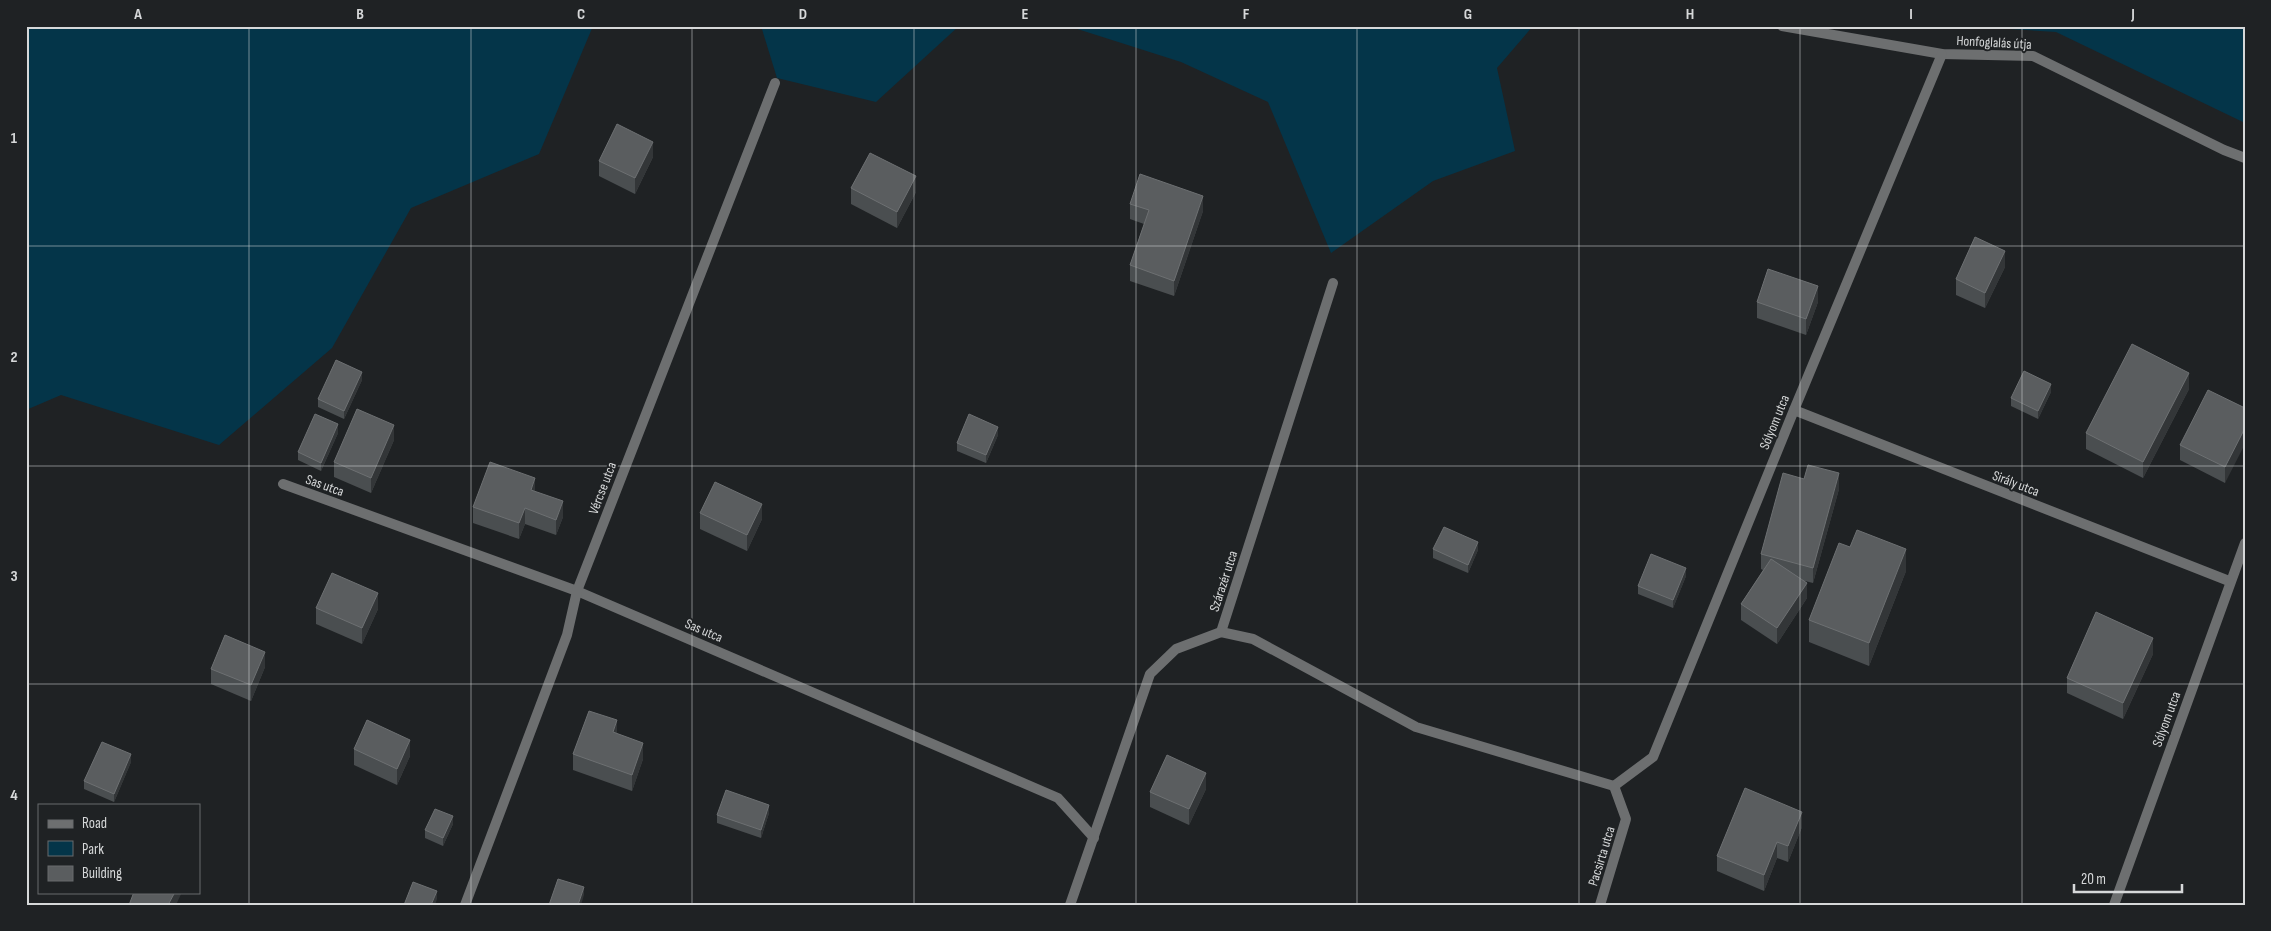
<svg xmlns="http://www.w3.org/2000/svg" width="2271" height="931" font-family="'Sofia Sans Condensed',sans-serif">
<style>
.green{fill:#043549}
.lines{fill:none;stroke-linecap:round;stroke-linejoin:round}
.street{stroke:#6d6f70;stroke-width:10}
.wall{fill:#4a4e50}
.shaded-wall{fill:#333638}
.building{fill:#5a5d5f;stroke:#6d7072}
.grid{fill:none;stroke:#d6d8d9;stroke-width:1;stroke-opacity:0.55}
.labels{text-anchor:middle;stroke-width:4;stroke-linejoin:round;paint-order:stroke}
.street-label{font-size:14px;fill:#d6d8d9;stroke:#1f2224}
.neatline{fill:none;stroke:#d6d8d9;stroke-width:2}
.grid-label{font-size:16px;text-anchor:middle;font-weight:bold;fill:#d6d8d9}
</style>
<rect width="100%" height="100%" fill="#1f2224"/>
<!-- green -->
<g class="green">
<path d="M26,26H593L539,154L411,208L332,348L219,445L61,395L26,410Z"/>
<path d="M761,26H959L876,102L777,78Z"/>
<path d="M1068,26H1533L1497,68L1515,151L1433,181L1331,253L1268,102L1181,62Z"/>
<path d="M1962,26H2245V123L2056,32Z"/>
</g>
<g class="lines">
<!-- street -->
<g class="street">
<path d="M1782,26L1942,54L2033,56L2224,150L2245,158"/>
<path d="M1794,410L2229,581"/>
<path d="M283,484L577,591L1058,798L1094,838"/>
<path d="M1221,632L1253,639L1416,727L1614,786"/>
<path d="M1221,632L1333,283"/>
<path d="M1614,786L1653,757L1794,410L1942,54"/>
<path d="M465,905L567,635L577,591L775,83"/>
<path d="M1070,905L1150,674L1176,649L1221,632"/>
<path d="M1600,905L1626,819L1614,786"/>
<path d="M2114,905L2245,543"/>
</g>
</g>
<!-- wall -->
<g class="wall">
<path d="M653,157L635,194L599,176V161Z"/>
<path d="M851,188L916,192L897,228L851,204Z"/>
<path d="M1130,204L1203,211L1174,296L1130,281V265L1144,224L1130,219Z"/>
<path d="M2005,267L1985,308L1956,295V279Z"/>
<path d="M1757,302H1818L1806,335L1757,318Z"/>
<path d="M362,380L344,419L318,407V399Z"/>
<path d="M2189,389L2143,478L2086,449V433Z"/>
<path d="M2051,392L2038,419L2011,406V398Z"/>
<path d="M2245,408L2225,483L2180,460V445Z"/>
<path d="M338,433L321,471L298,460V452Z"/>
<path d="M998,435L986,463L957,451V443Z"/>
<path d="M394,440L371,493L334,477V462Z"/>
<path d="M1839,489L1813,583L1805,581L1807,598L1777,644L1741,620V604L1763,570L1761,569V554Z"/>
<path d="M535,492L563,517L556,535L525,524L519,539L473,523V507Z"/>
<path d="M700,513L762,519L747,551L700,529Z"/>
<path d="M1433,549L1478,550L1468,573L1433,558Z"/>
<path d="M1906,571L1869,666L1809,642V620Z"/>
<path d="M1686,576L1673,608L1638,594V586Z"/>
<path d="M316,608L378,609L362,644L316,624Z"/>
<path d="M2153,654L2123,719L2067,693V678Z"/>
<path d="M265,667L251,701L211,684V669Z"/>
<path d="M617,734L643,759L632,791L573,770V754Z"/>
<path d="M354,749L410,756L397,785L354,765Z"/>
<path d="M131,762L114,802L84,789V781Z"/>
<path d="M1206,789L1189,825L1150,807V792Z"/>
<path d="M769,813L761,838L717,823V815Z"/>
<path d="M453,824L443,846L425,838V830Z"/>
<path d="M1802,827L1788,862L1777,858L1764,891L1717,871V856Z"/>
</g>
<!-- shaded-wall -->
<g class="shaded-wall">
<path d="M653,142V157L635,194V178Z"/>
<path d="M916,176V192L897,228V212Z"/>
<path d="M1203,196V211L1174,296V281Z"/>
<path d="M2005,251V267L1985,308V293Z"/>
<path d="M1818,286V302L1806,335V319Z"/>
<path d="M362,372V380L344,419V411Z"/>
<path d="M2189,373V389L2143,478V462Z"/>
<path d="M2051,384V392L2038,419V411Z"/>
<path d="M338,424V433L321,471V463Z"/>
<path d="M394,425V440L371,493V478Z"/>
<path d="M998,427V435L986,463V455Z"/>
<path d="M2245,428V444L2225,483V467Z"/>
<path d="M1839,473V489L1813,583V568Z"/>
<path d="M535,478V494L531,490Z"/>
<path d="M563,501V517L556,535V520Z"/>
<path d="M762,504V519L747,551V535Z"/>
<path d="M525,508V524L519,539V523Z"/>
<path d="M1478,542V550L1468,573V565Z"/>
<path d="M1906,549V571L1869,666V643Z"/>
<path d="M1686,568V576L1673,608V600Z"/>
<path d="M1807,583V598L1777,644V628Z"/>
<path d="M378,593V609L362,644V628Z"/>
<path d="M2153,638V654L2123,719V703Z"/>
<path d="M265,652V667L251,701V685Z"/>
<path d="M617,720V736L613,732Z"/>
<path d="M410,740V756L397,785V769Z"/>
<path d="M643,743V759L632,791V775Z"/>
<path d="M131,754V762L114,802V794Z"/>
<path d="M1206,773V789L1189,825V809Z"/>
<path d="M769,805V813L761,838V830Z"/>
<path d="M1802,812V827L1788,862V846Z"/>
<path d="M453,816V824L443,846V838Z"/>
<path d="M1777,842V858L1764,891V875Z"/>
<path d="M584,887V895L581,905H578Z"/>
<path d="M437,891V899L435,905H431Z"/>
<path d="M175,892H182L176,905H168Z"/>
</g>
<!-- building -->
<g class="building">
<path d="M617,124L653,142L635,178L599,161Z"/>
<path d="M870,153L916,176L897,212L851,188Z"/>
<path d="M1140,174L1203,196L1174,281L1130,265L1149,210L1130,204Z"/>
<path d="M1975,237L2005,251L1985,293L1956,279Z"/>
<path d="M1768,269L1818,286L1806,319L1757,302Z"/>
<path d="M2132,344L2189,373L2143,462L2086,433Z"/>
<path d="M336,360L362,372L344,411L318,399Z"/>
<path d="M2024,371L2051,384L2038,411L2011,398Z"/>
<path d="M2208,390L2245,408V428L2225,467L2180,445Z"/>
<path d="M357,409L394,425L371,478L334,462Z"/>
<path d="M315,414L338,424L321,463L298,452Z"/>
<path d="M969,414L998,427L986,455L957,443Z"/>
<path d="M490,462L535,478L531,490L563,501L556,520L525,508L519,523L473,507Z"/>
<path d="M1808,465L1839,473L1813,568L1761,554L1783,473L1804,479Z"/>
<path d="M715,482L762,504L747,535L700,513Z"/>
<path d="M1444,527L1478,542L1468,565L1433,549Z"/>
<path d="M1857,530L1906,549L1869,643L1809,620L1839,543L1850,547Z"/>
<path d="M1651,554L1686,568L1673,600L1638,586Z"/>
<path d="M1771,559L1807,583L1777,628L1741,604Z"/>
<path d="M332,573L378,593L362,628L316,608Z"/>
<path d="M2096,612L2153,638L2123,703L2067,678Z"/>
<path d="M225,635L265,652L251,685L211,669Z"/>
<path d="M589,711L617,720L613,732L643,743L632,775L573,754Z"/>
<path d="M367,720L410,740L397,769L354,749Z"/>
<path d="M102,742L131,754L114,794L84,781Z"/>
<path d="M1167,755L1206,773L1189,809L1150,792Z"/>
<path d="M1745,788L1802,812L1788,846L1777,842L1764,875L1717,856Z"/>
<path d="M726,790L769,805L761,830L717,815Z"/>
<path d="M435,809L453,816L443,838L425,830Z"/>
<path d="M558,879L584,887L578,905H549Z"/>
<path d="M413,882L437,891L431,905H404Z"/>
<path d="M134,892H175L168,905H129Z"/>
</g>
<!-- grid -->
<path class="grid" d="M249,26V905M471,26V905M692,26V905M914,26V905M1136,26V905M1357,26V905M1579,26V905M1800,26V905M2022,26V905M26,246H2245M26,466H2245M26,684H2245"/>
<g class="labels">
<!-- street labels -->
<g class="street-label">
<text transform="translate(1994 42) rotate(3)" y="5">Honfoglalás útja</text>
<text transform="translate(1774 422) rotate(-68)" y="5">Sólyom utca</text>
<text transform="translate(2016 483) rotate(21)" y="5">Sirály utca</text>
<text transform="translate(325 485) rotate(20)" y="5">Sas utca</text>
<text transform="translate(602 488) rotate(-69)" y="5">Vércse utca</text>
<text transform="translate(1223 581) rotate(-72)" y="5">Szárazér utca</text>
<text transform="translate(704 630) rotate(23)" y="5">Sas utca</text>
<text transform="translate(2166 719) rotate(-70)" y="5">Sólyom utca</text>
<text transform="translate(1601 856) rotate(-73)" y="5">Pacsirta utca</text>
</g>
</g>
<!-- border -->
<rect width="2271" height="931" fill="none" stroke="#1f2224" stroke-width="55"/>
<!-- legend -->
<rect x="38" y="804" width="162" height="90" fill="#1f2224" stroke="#686b6c"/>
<rect x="48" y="820" width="25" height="8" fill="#6d6f70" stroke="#686b6c"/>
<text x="82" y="828" font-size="15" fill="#d6d8d9">Road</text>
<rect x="48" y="841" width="25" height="15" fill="#043549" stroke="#686b6c"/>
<text x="82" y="854" font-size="15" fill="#d6d8d9">Park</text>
<rect x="48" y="866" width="25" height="15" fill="#5a5d5f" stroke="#686b6c"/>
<text x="82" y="878" font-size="15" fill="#d6d8d9">Building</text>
<!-- scale -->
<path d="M2074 884v8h108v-8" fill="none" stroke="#d6d8d9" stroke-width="2.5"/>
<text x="2081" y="884" font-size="15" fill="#d6d8d9" stroke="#1f2224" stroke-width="4" paint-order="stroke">20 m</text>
<rect x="28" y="28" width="2216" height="876" class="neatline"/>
<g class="grid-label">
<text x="138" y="19">A</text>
<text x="360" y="19">B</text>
<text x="581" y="19">C</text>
<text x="803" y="19">D</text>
<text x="1025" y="19">E</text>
<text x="1246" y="19">F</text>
<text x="1468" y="19">G</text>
<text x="1690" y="19">H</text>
<text x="1911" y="19">I</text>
<text x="2133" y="19">J</text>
<text x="14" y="143">1</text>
<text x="14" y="362">2</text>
<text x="14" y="581">3</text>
<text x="14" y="800">4</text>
</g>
</svg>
